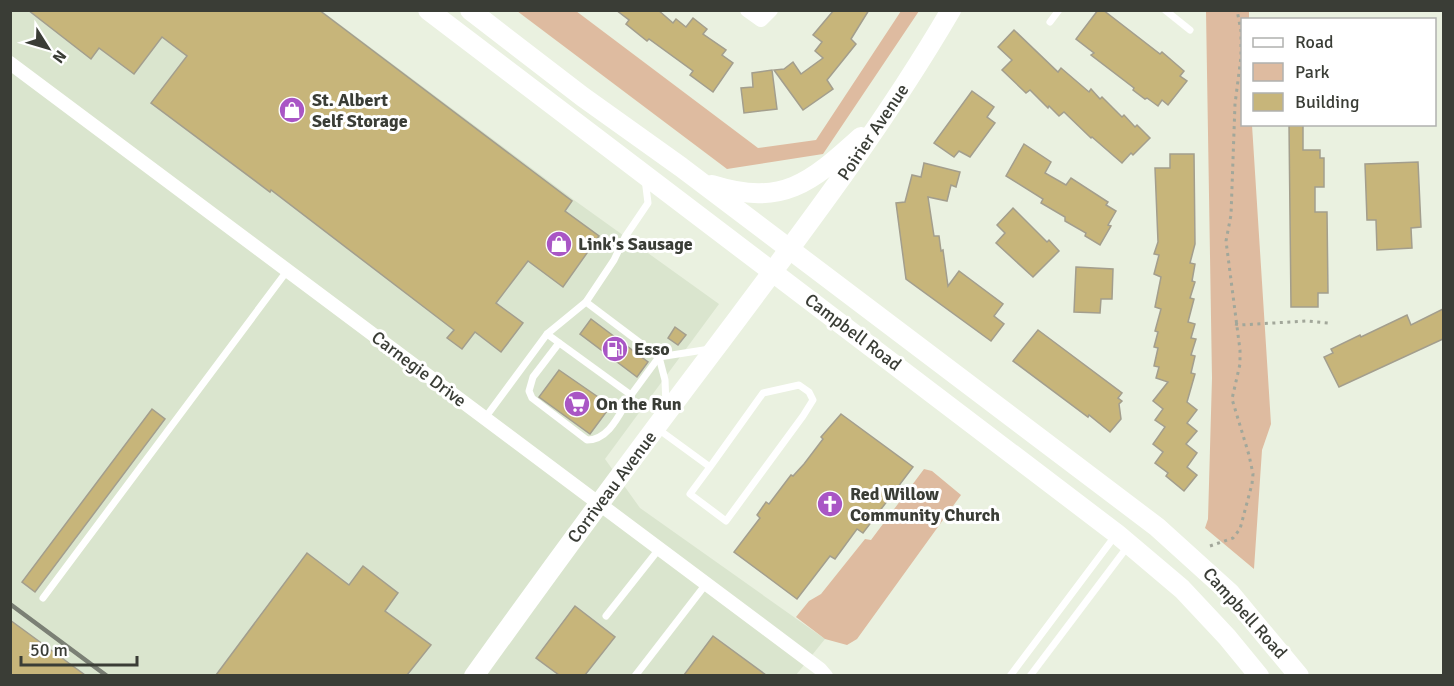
<svg xmlns="http://www.w3.org/2000/svg" width="1454" height="686" font-family="Signika,sans-serif">
<style>
.built{fill:#dae5ce}
.green{fill:#debba0}
.building{fill:#c7b57a;stroke:#a39e8d;stroke-width:1.5}
.lines{fill:none;stroke-linecap:round;stroke-linejoin:round}
.path{stroke:#a2a79a;stroke-width:3;stroke-dasharray:3 4.5;stroke-linecap:butt}
.lane{stroke:#fff;stroke-width:7}
.street{stroke:#fff;stroke-width:14}
.secondary{stroke:#fff;stroke-width:20}
.rail{stroke:#7b8075;stroke-width:4.5}
.labels{text-anchor:middle;stroke-width:6;stroke-linejoin:round;paint-order:stroke}
.poi-label{font-size:18px;font-weight:bold;fill:#3a3d36;stroke:#fff;text-anchor:start}
.street-label{font-size:18px;fill:#3a3d36;stroke:#fff}
</style>
<rect width="100%" height="100%" fill="#eaf1e0"/>
<!-- built -->
<path class="built" d="M10,11H322L574,200L719,304L605,459L640,508L825,639L796,675H11Z"/>
<!-- green -->
<g class="green">
<path d="M517,11H576L758,148L816,140L901,11H919L823,154L727,169Z"/>
<path d="M1206,11H1249V19L1242,20V124L1252,125L1271,424L1262,450L1254,569L1205,528L1208,519L1212,378Z"/>
<path d="M924,469L932,471L961,495L857,639L847,645L825,639L796,617L809,601L821,594L865,539L871,540Z"/>
</g>
<!-- building -->
<g class="building">
<path d="M28,10H319L572,201L565,211L599,236L563,287L528,261L496,303L523,323L501,352L475,332L462,349L447,338L454,330L271,190L270,192L151,103L187,56L162,37L134,74L99,48L91,59Z"/>
<path d="M616,10H658L673,23L676,19L686,27L693,18L707,29L703,34L726,50L722,55L733,63L713,92L690,75L693,71L649,39L647,41L626,24L629,20Z"/>
<path d="M834,10H869L851,39L856,44L827,80L833,89L803,110L774,70L784,69L793,62L801,74L823,58L815,51L822,42L813,35Z"/>
<path d="M1098,10H1103L1160,54L1162,52L1184,71L1180,76L1187,81L1168,105L1162,100L1158,106L1147,98L1145,99L1133,90L1134,88L1091,55L1094,53L1076,39Z"/>
<path d="M1014,30L1058,72L1061,68L1089,92L1091,89L1100,99L1102,97L1122,117L1124,115L1135,127L1137,125L1150,138L1133,155L1131,153L1122,163L1092,137L1091,138L1064,112L1059,116L1049,106L1048,108L1030,90L1026,93L1002,70L1012,60L998,47Z"/>
<path d="M772,70L777,109L744,113L741,88L753,87L752,73Z"/>
<path d="M972,91L994,107L987,117L995,123L970,157L959,151L954,157L934,143Z"/>
<path d="M1289,124H1303V150H1320V158H1324V187H1315V212H1327L1328,293H1318V307H1291Z"/>
<path d="M1024,144L1051,162L1045,173L1066,185L1071,178L1108,202L1106,205L1116,211L1108,225L1111,226L1100,245L1085,236L1086,233L1065,221V217L1041,203L1043,199L1006,176Z"/>
<path d="M1170,154H1194L1195,244L1190,263L1195,264L1192,281L1195,282L1190,298L1194,299L1188,322L1195,324L1191,338L1196,339L1191,355L1195,356L1191,373L1195,374L1187,402L1197,410L1187,423L1197,431L1186,444L1197,453L1187,467L1197,475L1184,491L1166,476L1168,473L1155,463L1163,452L1153,444L1165,427L1155,420L1163,409L1153,401L1168,382L1156,378L1159,367L1154,366L1158,348L1154,347L1158,332L1155,331L1161,309L1155,307L1161,277L1154,274L1159,255L1154,254L1158,242L1155,168H1170Z"/>
<path d="M1418,162L1421,227L1411,228L1412,248L1377,250L1376,220H1367L1365,164Z"/>
<path d="M924,163L960,172L956,187L951,185L947,201L928,197L934,236H939L941,251L943,250L948,286L959,271L1003,304L994,316L1004,324L991,341L906,279L896,203L905,202L912,175L921,177Z"/>
<path d="M1013,208L1047,242L1049,240L1059,251L1033,277L996,243L1005,233L997,225Z"/>
<path d="M1076,267L1113,269L1112,299H1101L1100,313L1074,312Z"/>
<path d="M1443,309V339L1339,387L1324,357L1333,353L1331,349L1360,335L1361,337L1407,315L1411,325Z"/>
<path d="M591,319L648,362L637,377L580,334Z"/>
<path d="M675,327L686,335L678,345L668,338Z"/>
<path d="M1038,330L1122,393L1118,398L1122,401L1119,404L1121,419L1110,432L1089,415L1088,417L1013,361Z"/>
<path d="M559,370L601,399L600,400L610,407L590,434L539,397Z"/>
<path d="M152,409L165,419L35,592L22,582Z"/>
<path d="M841,414L913,467L863,533L857,529L835,559L830,556L797,599L734,552L760,518L757,515L766,502L769,504L791,475L793,476L804,464L823,439L821,437Z"/>
<path d="M307,553L349,585L363,566L398,593L385,611L431,645L407,675H216Z"/>
<path d="M575,606L615,637L585,675H559L536,658Z"/>
<path d="M10,620L85,675H10Z"/>
<path d="M713,636L766,675H684Z"/>
</g>
<g class="lines">
<!-- path -->
<g class="path">
<path d="M1235,324L1240,325L1307,321L1328,323"/>
<path d="M1210,546L1233,538L1240,529L1252,484L1253,474L1249,455L1232,399L1240,364V350L1226,241L1231,215L1235,104L1241,57V31L1237,10"/>
</g>
<!-- lane -->
<g class="lane">
<path d="M1165,10L1190,30"/>
<path d="M1050,22L1059,10"/>
<path d="M586,302L659,357L665,380L666,406"/>
<path d="M547,334L631,395L659,357L710,349"/>
<path d="M559,343L533,377L529,391L532,398L587,440C610,440 620,412 631,395"/>
<path d="M485,418L547,334L586,302L614,260L625,237L648,203L645,179"/>
<path d="M658,429L710,467L763,393L799,385L809,392L813,400L803,416L726,521L690,494L710,467"/>
<path d="M43,598L287,271"/>
<path d="M606,616L659,549"/>
<path d="M635,676L706,584"/>
<path d="M1010,676L1115,536"/>
<path d="M1030,676L1128,546"/>
</g>
<!-- street -->
<g class="street">
<path d="M747,10L761,20L771,10"/>
<path d="M10,63L820,669L826,676"/>
</g>
<!-- secondary -->
<g class="secondary">
<path d="M428,10L1117,534L1182,589L1227,637L1259,676"/>
<path d="M470,10L583,97L681,167L1157,527L1230,593L1299,676"/>
<path d="M712,185C783,207 810,183 861,137"/>
<path d="M474,676C553,566 633,457 714,350C797,239 881,130 951,10"/>
</g>
<!-- rail -->
<path class="rail" d="M10,604L107,676"/>
</g>
<!-- icons -->
<defs>
<g id="shop-disc" transform="scale(1.35)"><circle r="9.5" fill="#a956c5" stroke="#fff"/><path d="M-5-2.5h2.3a2.7 3.5 0 0 1 5.4 0H5L5.5 6h-11ZM-1.5-2.5h3a1.5 2.3 0 0 0-3 0Z" fill="#fff"/></g>
<g id="fuel-disc" transform="scale(1.35)"><circle r="9.5" fill="#a956c5" stroke="#fff"/><path d="M-5.5-6h7V0h2V4h1.3V-2.5L3-4.5l.8-.8L6-3V5H2.5V1h-1V6h-7ZM-4.2-4.7v3.2H.2V-4.7Z" fill="#fff"/></g>
<g id="supermarket-disc" transform="scale(1.35)"><circle r="9.5" fill="#a956c5" stroke="#fff"/><path d="M-6-5.5h2.5l.6 2H6L4.5 2H-2.5L-4.4-4H-6ZM-1.5 3.2a1.3 1.3 0 1 0 .1 0ZM3 3.2a1.3 1.3 0 1 0 .1 0Z" fill="#fff"/></g>
<g id="church-disc" transform="scale(1.35)"><circle r="9.5" fill="#a956c5" stroke="#fff"/><path d="M-1.2-6h2.4v3.5h3.3v2.4h-3.3V6h-2.4V-.1h-3.3v-2.4h3.3Z" fill="#fff"/></g>
</defs>
<g fill-rule="evenodd">
<use href="#shop-disc" x="292" y="110"/>
<use href="#shop-disc" x="559" y="244"/>
<use href="#fuel-disc" x="615" y="349"/>
<use href="#supermarket-disc" x="577" y="404"/>
<use href="#church-disc" x="830" y="504"/>
</g>
<g class="labels">
<!-- poi labels -->
<g class="poi-label">
<text x="312" y="106">St. Albert<tspan x="312" dy="21">Self Storage</tspan></text>
<text x="578" y="250">Link's Sausage</text>
<text x="634" y="355">Esso</text>
<text x="596" y="410">On the Run</text>
<text x="850" y="500">Red Willow<tspan x="850" dy="21">Community Church</tspan></text>
</g>
<!-- street labels -->
<g class="street-label">
<text transform="translate(873 132) rotate(-56)" y="6">Poirier Avenue</text>
<text transform="translate(853 332) rotate(37)" y="6">Campbell Road</text>
<text transform="translate(419 369) rotate(37)" y="6">Carnegie Drive</text>
<text transform="translate(612 487) rotate(-53)" y="6">Corriveau Avenue</text>
<text transform="translate(1245 613) rotate(48)" y="6">Campbell Road</text>
</g>
</g>
<!-- border -->
<rect width="1454" height="686" fill="none" stroke="#3a3d36" stroke-width="24"/>
<!-- legend -->
<rect x="1241" y="18" width="195" height="108" fill="#ffffff" stroke="#b0b1af" stroke-width="1.5"/>
<rect x="1253" y="38" width="30" height="9" fill="#ffffff" stroke="#b0b1af" stroke-width="1.5"/>
<text x="1295" y="48" font-size="18" fill="#3a3d36">Road</text>
<rect x="1253" y="63" width="30" height="18" fill="#debba0" stroke="#b0b1af" stroke-width="1.5"/>
<text x="1295" y="78" font-size="18" fill="#3a3d36">Park</text>
<rect x="1253" y="93" width="30" height="18" fill="#c7b57a" stroke="#b0b1af" stroke-width="1.5"/>
<text x="1295" y="108" font-size="18" fill="#3a3d36">Building</text>
<!-- north arrow -->
<g transform="translate(48 48) rotate(127)" stroke="#ffffff" stroke-width="4.5" paint-order="stroke">
<path d="M0-4.5L10 22L0 15L-10 22Z" fill="#3a3d36"/>
<text y="-9" font-size="16" font-weight="bold" text-anchor="middle" fill="#3a3d36">N</text>
</g>
<!-- scale -->
<path d="M21 656v9h116v-9" fill="none" stroke="#3a3d36" stroke-width="3"/>
<text x="30" y="656" font-size="18" fill="#3a3d36" stroke="#ffffff" stroke-width="4.5" paint-order="stroke">50 m</text>
</svg>
